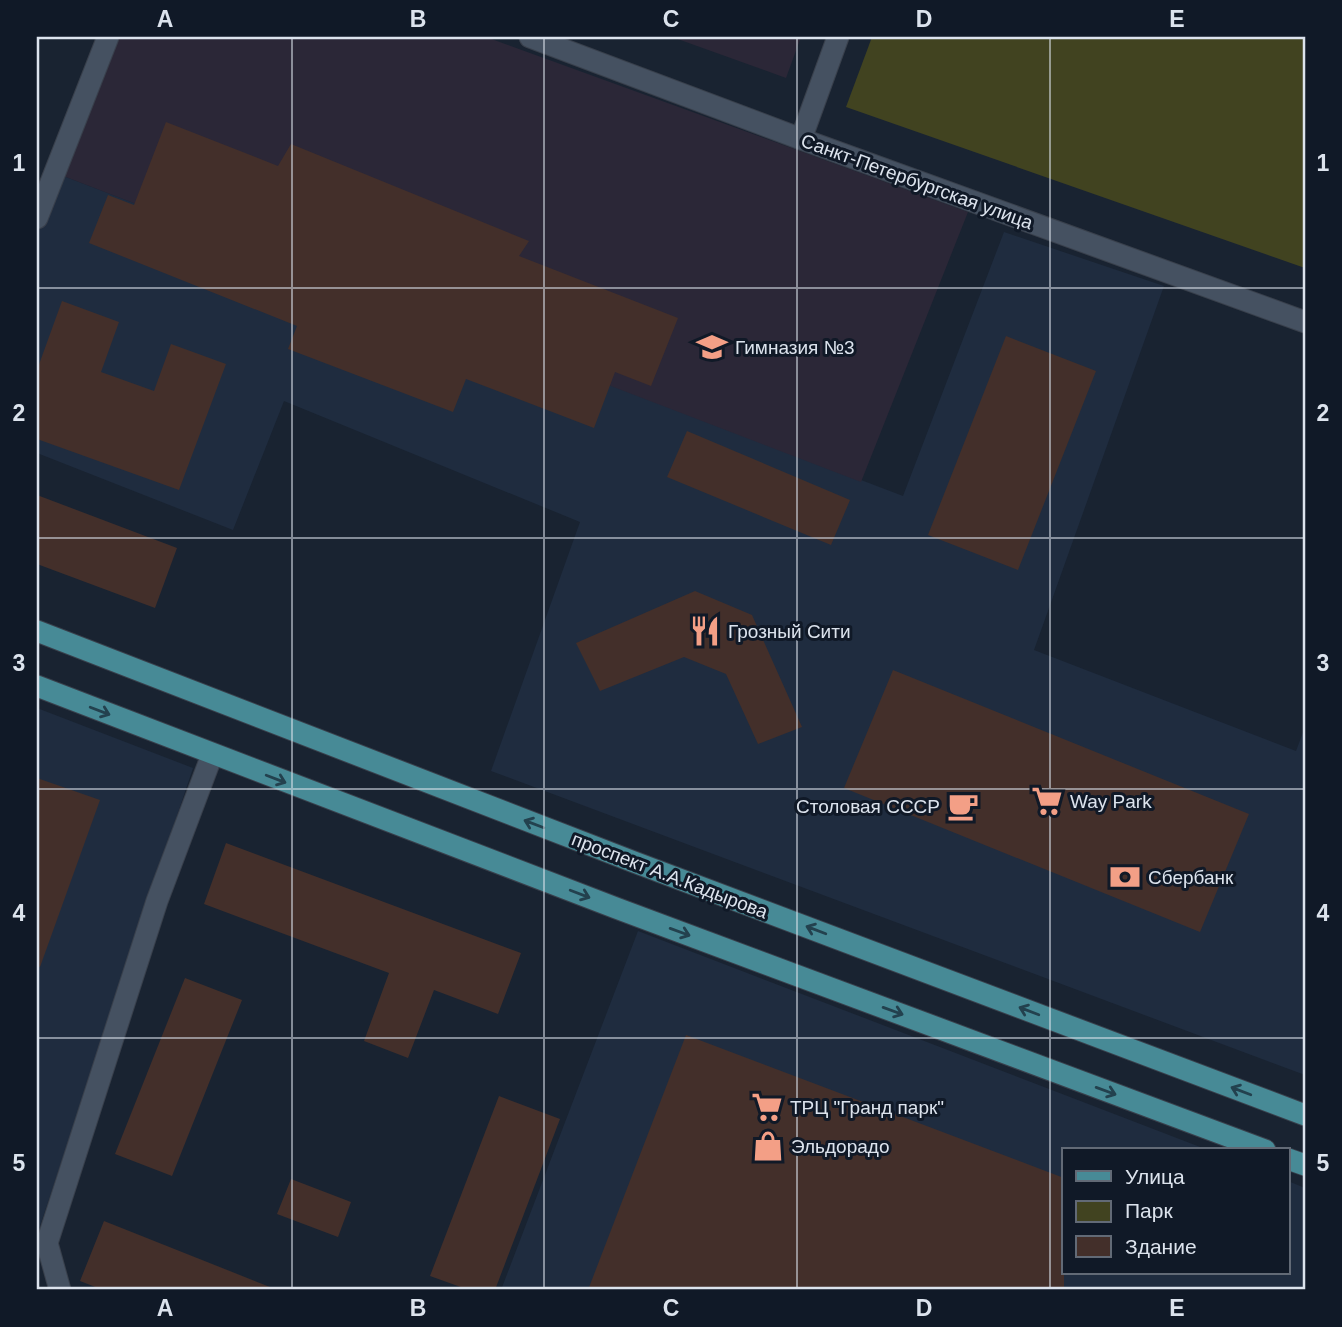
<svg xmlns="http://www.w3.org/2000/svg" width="1342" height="1327" font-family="Helvetica,sans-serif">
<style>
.built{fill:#1f2c3f}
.education{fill:#2b2737}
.green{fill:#414320}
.building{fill:#432f2a}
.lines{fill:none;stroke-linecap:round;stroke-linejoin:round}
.minor-casing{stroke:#39404c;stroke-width:23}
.major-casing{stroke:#39404c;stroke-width:23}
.minor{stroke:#455161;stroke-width:21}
.major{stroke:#478a96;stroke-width:21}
.oneway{stroke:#23414e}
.grid{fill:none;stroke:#dce3ed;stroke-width:2;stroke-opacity:0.55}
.labels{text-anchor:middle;stroke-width:6;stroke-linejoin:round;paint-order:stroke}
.street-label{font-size:19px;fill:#dce3ed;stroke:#101927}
.poi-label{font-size:19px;fill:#dce3ed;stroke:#101927;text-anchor:start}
.neatline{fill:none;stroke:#dce3ed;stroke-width:2.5}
.grid-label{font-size:23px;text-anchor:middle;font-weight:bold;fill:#dce3ed}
</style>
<rect width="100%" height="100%" fill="#192331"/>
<!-- built -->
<g class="built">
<path d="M45,169L903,496L1004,232L1164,286L1034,650L1296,751L1305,727V1075L491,771L580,522L284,401L233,530L37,453V188Z"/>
<path d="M37,708L193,768L37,1235Z"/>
<path d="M638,931L1208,1150H1064V1273H1288V1181L1305,1188V1290H501Z"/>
</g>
<!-- education -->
<g class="education">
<path d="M98,37H486L968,212L861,482L45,169Z"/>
<path d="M672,37H801L786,78Z"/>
</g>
<!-- green -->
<path class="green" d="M872,37H1305V268L846,107Z"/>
<!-- building -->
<g class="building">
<path d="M166,122L278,166L291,144L529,241L519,256L678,318L651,386L615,372L594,428L466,379L453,412L288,349L297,326L89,243L108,195L134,205Z"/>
<path d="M62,301L119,322L101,372L154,391L171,344L226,364L179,490L37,439V370Z"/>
<path d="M1006,336L1096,371L1018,570L928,535Z"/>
<path d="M687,431L850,500L831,545L667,477Z"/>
<path d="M37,495L177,548L155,608L37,564Z"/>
<path d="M695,591L752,615L802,727L758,744L726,674L684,657L600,691L576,643Z"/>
<path d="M893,670L1249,814L1200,932L844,788Z"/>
<path d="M37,778L100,800L40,967L37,966Z"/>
<path d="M226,843L521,953L498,1014L434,990L408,1058L364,1041L389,973L204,904Z"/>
<path d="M185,978L242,1000L172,1176L115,1154Z"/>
<path d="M686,1035L1064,1178V1290H588Z"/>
<path d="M499,1096L560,1119L495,1290H469L430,1276Z"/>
<path d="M291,1179L351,1202L338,1237L277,1214Z"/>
<path d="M104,1221L275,1289L274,1290H103L80,1281Z"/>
</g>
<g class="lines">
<!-- minor casing -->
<g class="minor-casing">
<g id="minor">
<path d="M530,37L801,139L1305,322"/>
<path d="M801,139L838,37"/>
<path d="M37,218L108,37"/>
<path d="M60,1290L47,1243L157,901L212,755"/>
</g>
</g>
<!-- major casing -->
<g class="major-casing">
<g id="major">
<path d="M37,631L634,862L1305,1115"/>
<path d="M37,686L616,908L1265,1150"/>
<path d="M1288,1159L1305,1165"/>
</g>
</g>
<!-- minor -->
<use href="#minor" class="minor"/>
<!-- major -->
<use href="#major" class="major"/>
</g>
<!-- one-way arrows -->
<defs><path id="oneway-shaft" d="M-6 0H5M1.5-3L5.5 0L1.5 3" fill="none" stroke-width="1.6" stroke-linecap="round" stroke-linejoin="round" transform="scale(1.75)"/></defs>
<g class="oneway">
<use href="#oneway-shaft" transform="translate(100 711) rotate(21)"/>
<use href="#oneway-shaft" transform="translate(276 779) rotate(21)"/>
<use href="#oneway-shaft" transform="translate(534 824) rotate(-159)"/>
<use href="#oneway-shaft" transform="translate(580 894) rotate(21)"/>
<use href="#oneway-shaft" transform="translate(816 930) rotate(-159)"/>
<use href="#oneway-shaft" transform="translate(680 932) rotate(20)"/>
<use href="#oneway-shaft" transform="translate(893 1011) rotate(20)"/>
<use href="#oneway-shaft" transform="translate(1029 1011) rotate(-159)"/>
<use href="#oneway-shaft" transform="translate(1106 1091) rotate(20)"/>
<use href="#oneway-shaft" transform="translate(1241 1091) rotate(-159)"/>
</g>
<!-- grid -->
<path class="grid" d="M292,37V1290M544,37V1290M797,37V1290M1050,37V1290M37,288H1305M37,538H1305M37,789H1305M37,1038H1305"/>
<!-- icons -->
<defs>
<g id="school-bare" transform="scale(2.415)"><path d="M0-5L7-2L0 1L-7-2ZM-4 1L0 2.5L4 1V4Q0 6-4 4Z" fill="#f39f86" stroke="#101927" stroke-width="2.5" paint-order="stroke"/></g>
<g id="restaurant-bare" transform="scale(2.415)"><path d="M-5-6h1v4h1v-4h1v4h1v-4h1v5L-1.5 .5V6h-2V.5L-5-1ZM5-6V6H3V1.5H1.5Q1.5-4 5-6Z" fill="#f39f86" stroke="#101927" stroke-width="2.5" paint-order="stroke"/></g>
<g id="supermarket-bare" transform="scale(2.415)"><path d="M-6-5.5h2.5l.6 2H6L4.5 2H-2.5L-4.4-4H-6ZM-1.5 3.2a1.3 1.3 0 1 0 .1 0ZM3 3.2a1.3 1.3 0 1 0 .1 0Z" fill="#f39f86" stroke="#101927" stroke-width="2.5" paint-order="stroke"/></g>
<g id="cafe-bare" transform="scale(2.415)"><path d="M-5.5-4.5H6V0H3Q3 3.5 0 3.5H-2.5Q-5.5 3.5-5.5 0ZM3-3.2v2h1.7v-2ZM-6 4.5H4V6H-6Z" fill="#f39f86" stroke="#101927" stroke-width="2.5" paint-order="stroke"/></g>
<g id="bank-bare" transform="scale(2.415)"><path d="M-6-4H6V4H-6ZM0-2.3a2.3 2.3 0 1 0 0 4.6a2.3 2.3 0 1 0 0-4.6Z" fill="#f39f86" stroke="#101927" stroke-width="2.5" paint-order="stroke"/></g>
<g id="shop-bare" transform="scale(2.415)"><path d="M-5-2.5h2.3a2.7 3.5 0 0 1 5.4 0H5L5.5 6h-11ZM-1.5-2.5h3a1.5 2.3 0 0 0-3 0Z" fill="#f39f86" stroke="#101927" stroke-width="2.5" paint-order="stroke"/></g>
</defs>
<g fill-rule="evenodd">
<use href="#school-bare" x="712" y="347"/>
<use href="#restaurant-bare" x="705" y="631"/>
<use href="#supermarket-bare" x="1047" y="801"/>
<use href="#cafe-bare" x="963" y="806"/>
<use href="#bank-bare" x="1125" y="877"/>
<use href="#supermarket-bare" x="767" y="1107"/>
<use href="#shop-bare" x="768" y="1146"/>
</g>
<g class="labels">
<!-- street labels -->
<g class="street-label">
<text transform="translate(917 181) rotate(20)" y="7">Санкт-Петербургская улица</text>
<text transform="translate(670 875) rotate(21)" y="7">проспект А.А.Кадырова</text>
</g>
<!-- poi labels -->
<g class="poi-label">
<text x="735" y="354">Гимназия №3</text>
<text x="728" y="638">Грозный Сити</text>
<text x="1070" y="808">Way Park</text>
<text x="940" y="813" text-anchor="end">Столовая СССР</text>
<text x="1148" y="884">Сбербанк</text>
<text x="790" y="1114">ТРЦ "Гранд парк"</text>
<text x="791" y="1153">Эльдорадо</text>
</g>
</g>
<!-- border -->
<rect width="1342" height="1327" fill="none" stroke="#101927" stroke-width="77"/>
<!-- legend -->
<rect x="1062" y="1148" width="228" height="126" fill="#101927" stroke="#626a76" stroke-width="2"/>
<rect x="1076" y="1171" width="35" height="10" fill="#478a96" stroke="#626a76" stroke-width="2"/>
<text x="1125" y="1184" font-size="21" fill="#dce3ed">Улица</text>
<rect x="1076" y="1201" width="35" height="21" fill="#414320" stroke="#626a76" stroke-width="2"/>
<text x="1125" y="1218" font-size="21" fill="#dce3ed">Парк</text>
<rect x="1076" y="1236" width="35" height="21" fill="#432f2a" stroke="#626a76" stroke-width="2"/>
<text x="1125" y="1254" font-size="21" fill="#dce3ed">Здание</text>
<rect x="38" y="38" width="1266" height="1250" class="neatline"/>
<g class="grid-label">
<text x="165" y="27">A</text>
<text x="418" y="27">B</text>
<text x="671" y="27">C</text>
<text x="924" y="27">D</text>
<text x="1177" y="27">E</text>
<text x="19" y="171">1</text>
<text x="1323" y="171">1</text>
<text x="19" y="421">2</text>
<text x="1323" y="421">2</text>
<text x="19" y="671">3</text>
<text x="1323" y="671">3</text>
<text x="19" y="921">4</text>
<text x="1323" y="921">4</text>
<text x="19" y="1171">5</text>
<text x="1323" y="1171">5</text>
<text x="165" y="1316">A</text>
<text x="418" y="1316">B</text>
<text x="671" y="1316">C</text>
<text x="924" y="1316">D</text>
<text x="1177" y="1316">E</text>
</g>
</svg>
